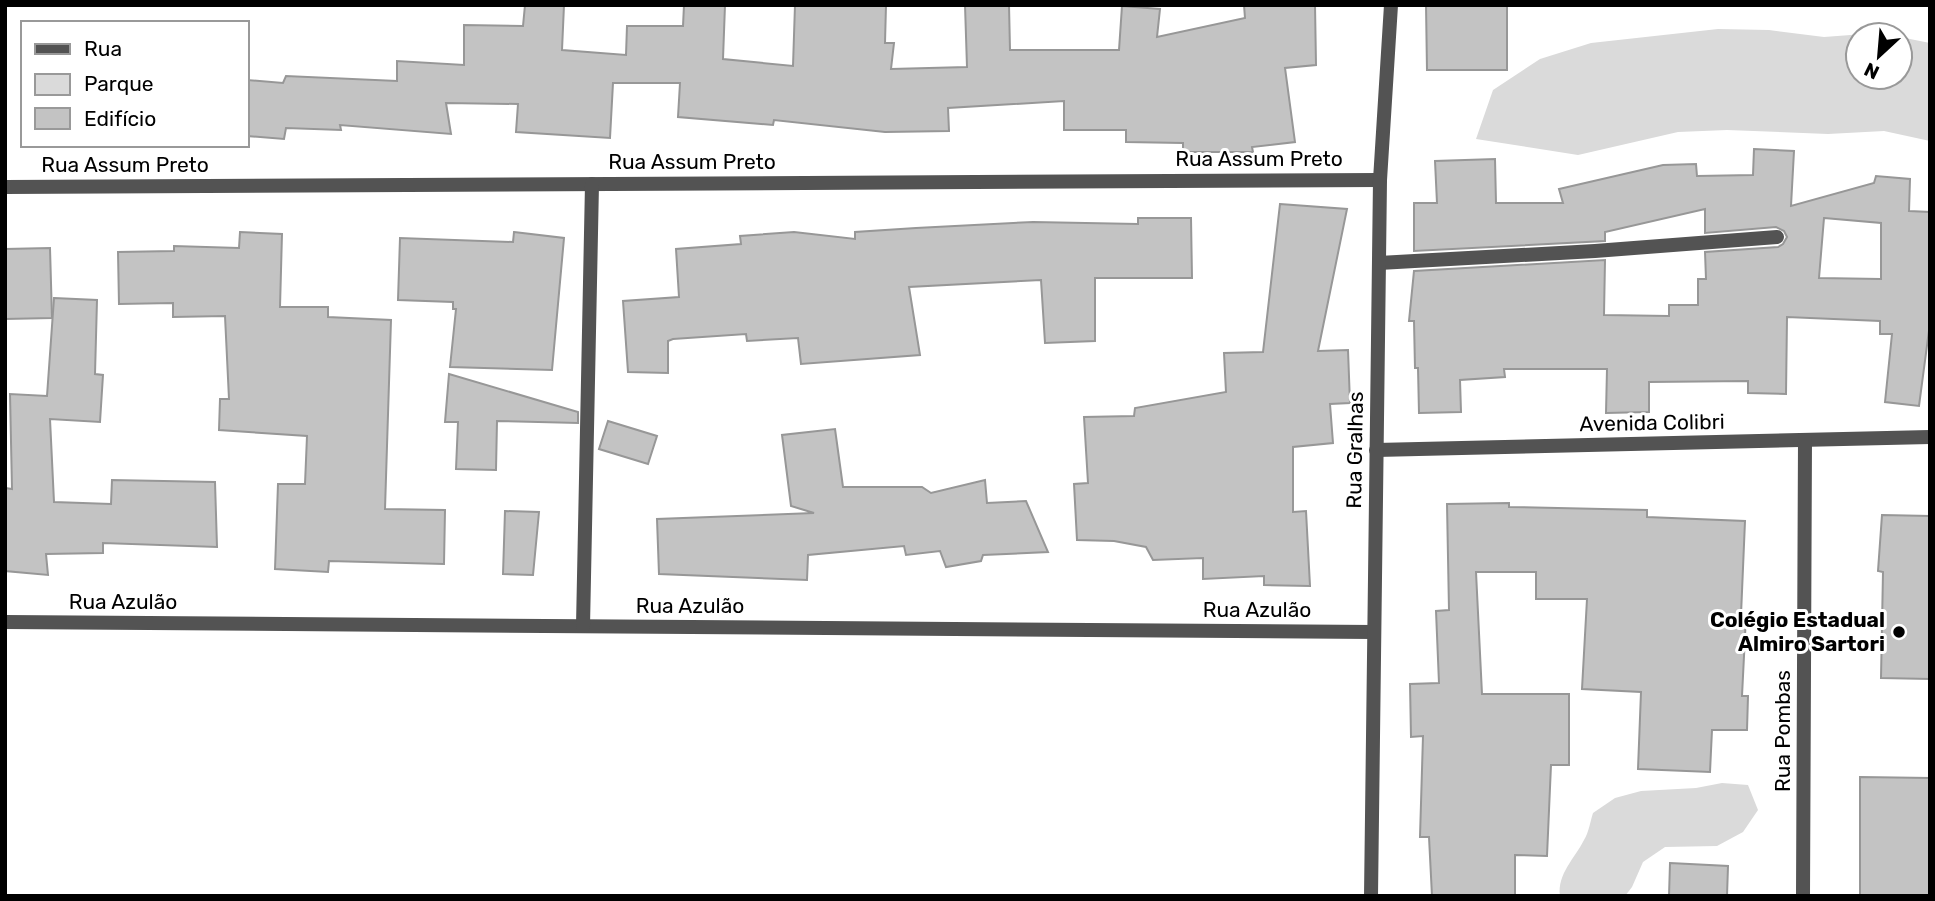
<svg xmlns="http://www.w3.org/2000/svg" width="1935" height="901" font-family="Rubik,sans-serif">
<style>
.green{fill:#dadada}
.building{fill:#c3c3c3;stroke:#979797;stroke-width:2;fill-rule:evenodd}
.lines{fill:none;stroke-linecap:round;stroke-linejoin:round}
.minor{stroke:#535353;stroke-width:14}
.poi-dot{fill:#000;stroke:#fff;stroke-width:2.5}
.labels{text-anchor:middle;stroke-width:6;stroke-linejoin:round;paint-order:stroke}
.street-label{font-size:21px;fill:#000;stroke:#fff}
.poi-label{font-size:21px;font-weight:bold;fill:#000;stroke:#fff;text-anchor:end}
</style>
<rect width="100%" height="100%" fill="#fff"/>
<!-- green -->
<g class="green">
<path d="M1718,29L1769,30L1824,37L1877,33L1890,35H1858V77H1900V37L1930,43V141L1884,131L1828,134L1727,130L1678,132L1578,155L1476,139L1493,90L1540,59L1591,43Z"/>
<path d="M1722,783L1748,785L1758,810L1743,832L1717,846L1665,847L1643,862L1632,887L1625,896H1560C1557,874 1575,858 1584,840C1589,832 1590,822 1593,813L1615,798L1641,791L1696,788Z"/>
</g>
<!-- building -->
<g class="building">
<path d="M525,5H564L562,50L626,55L627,26H683L684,5H725L723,59L793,66L795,5H886L885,43H894L891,69L967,67L965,5H1009L1010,50H1119L1122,6L1160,9L1157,37L1245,18L1244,5H1315L1316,65L1285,68L1295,142L1252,147L1253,152H1183V143L1126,142V130H1064V101L948,108L949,131L885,132L774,120L773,125L678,117L680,83H613L610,138L516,132L518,104L446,103L451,134L340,125L341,130L286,128L284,139L247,136V80L283,83L286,76L397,81V61L464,65V25L523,26Z"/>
<path d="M1426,5H1507V70H1427Z"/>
<path d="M1754,149L1794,151L1791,206L1874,183L1876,176L1910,179L1909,211L1930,212V323L1919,406L1885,402L1892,334H1880V321L1787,317L1786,394L1748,393V381L1649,382V412L1606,413L1607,369H1504L1505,377L1460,380L1461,412L1419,413L1418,368H1415L1414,321H1409L1414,271L1605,260L1604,315L1669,316V305H1698V279H1706L1705,252L1778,247L1783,244L1787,237L1784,231L1776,227L1705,233V209L1605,232V241L1414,251V203H1437L1435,161L1495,159L1496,203H1563L1559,189L1663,165L1696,164L1697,176L1753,175ZM1824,218L1881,223V279L1819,278Z"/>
<path d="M1280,204L1347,209L1318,351L1348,350L1350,403L1330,404L1333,443L1293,447V512L1306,511L1310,586L1264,585V576L1203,579V558L1153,560L1146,547L1114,541L1077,540L1074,484L1088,483L1084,417L1134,416L1135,408L1226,392L1224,353L1263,352Z"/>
<path d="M1138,218H1191L1192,278H1095V341L1045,343L1041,280L909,287L920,355L801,364L798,338L747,341L746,334L673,339L668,341V373L628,372L623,301L679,297L676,249L741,244L740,236L794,232L855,239V232L916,228L1033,222L1138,224Z"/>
<path d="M240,232L282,234L280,307H328V317L391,320L385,509L445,510L444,564L329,561L328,572L275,569L278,484H305L307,436L219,430L220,399H229L225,316L173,317V303L119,304L118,252L174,251V246L239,248Z"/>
<path d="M514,232L564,238L552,370L450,367L456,309H453V302L398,300L400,238L513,242Z"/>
<path d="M50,248L52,318L5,319V249Z"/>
<path d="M54,298L97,300L95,374L103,375L100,422L50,419L54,502L111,504L112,480L215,482L217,547L103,543V553L46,554L48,575L5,571V488L12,489L10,394L47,396Z"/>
<path d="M449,374L578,412V423L497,421L496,470L456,469L458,422H445Z"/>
<path d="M608,421L657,436L648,464L599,449Z"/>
<path d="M835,429L843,487H922L931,493L985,480L987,503L1026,501L1048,552L983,555L981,561L946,567L940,551L906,555L904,546L808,555L807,580L659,574L657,519L814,513L791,506L782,435Z"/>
<path d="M1509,503V507L1647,510V517L1745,521L1741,615L1746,616L1742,696H1748L1747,730H1712L1710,772L1638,769L1641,692L1582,689L1587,599H1536V572H1476L1482,694H1569V765H1551L1547,856L1515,855V896H1432L1429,837H1420L1423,736L1411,737L1410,684L1439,683L1436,611L1449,610L1447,504Z"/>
<path d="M505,511L539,512L533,575L503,574Z"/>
<path d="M1882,515L1930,516V679L1881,678L1883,572L1878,571Z"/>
<path d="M1860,777L1930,778V896H1860Z"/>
<path d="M1670,863L1728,866L1727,896H1669Z"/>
</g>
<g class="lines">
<!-- minor -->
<g class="minor">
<path d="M5,187L1380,180"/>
<path d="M1379,263L1595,251L1777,237"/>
<path d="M1376,450L1930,437"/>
<path d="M5,622L1374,632"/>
<path d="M583,626L592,184"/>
<path d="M1371,896L1380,180L1391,5"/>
<path d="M1803,896L1805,440"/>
</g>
</g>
<!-- markers -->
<circle class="poi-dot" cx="1899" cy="632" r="7"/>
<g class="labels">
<!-- street labels -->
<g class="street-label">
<text x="1259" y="166">Rua Assum Preto</text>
<text x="692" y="169">Rua Assum Preto</text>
<text x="125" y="172">Rua Assum Preto</text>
<text transform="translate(1652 423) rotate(-1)" y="7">Avenida Colibri</text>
<text transform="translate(1355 450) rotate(-89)" y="7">Rua Gralhas</text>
<text x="123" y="609">Rua Azulão</text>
<text x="690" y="613">Rua Azulão</text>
<text x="1257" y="617">Rua Azulão</text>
<text transform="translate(1783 731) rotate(-90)" y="7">Rua Pombas</text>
</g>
<!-- poi labels -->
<g class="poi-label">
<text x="1885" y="627">Colégio Estadual<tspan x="1885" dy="24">Almiro Sartori</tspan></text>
</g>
</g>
<!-- border -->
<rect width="1935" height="901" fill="none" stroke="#000000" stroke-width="14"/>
<!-- legend -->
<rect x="21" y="21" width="228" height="126" fill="#ffffff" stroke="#999999" stroke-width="2"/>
<rect x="35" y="44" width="35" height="10" fill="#535353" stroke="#999999" stroke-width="2"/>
<text x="84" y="56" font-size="21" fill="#000000">Rua</text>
<rect x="35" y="74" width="35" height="21" fill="#dadada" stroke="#999999" stroke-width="2"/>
<text x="84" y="91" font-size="21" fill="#000000">Parque</text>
<rect x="35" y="108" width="35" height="21" fill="#c3c3c3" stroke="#999999" stroke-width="2"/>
<text x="84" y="126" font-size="21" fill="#000000">Edifício</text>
<!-- north arrow -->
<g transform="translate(1879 56) rotate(206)"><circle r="33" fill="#ffffff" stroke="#999999" stroke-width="2"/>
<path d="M0-5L12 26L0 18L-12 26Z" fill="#000000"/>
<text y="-10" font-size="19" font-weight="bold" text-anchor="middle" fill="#000000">N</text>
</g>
</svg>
